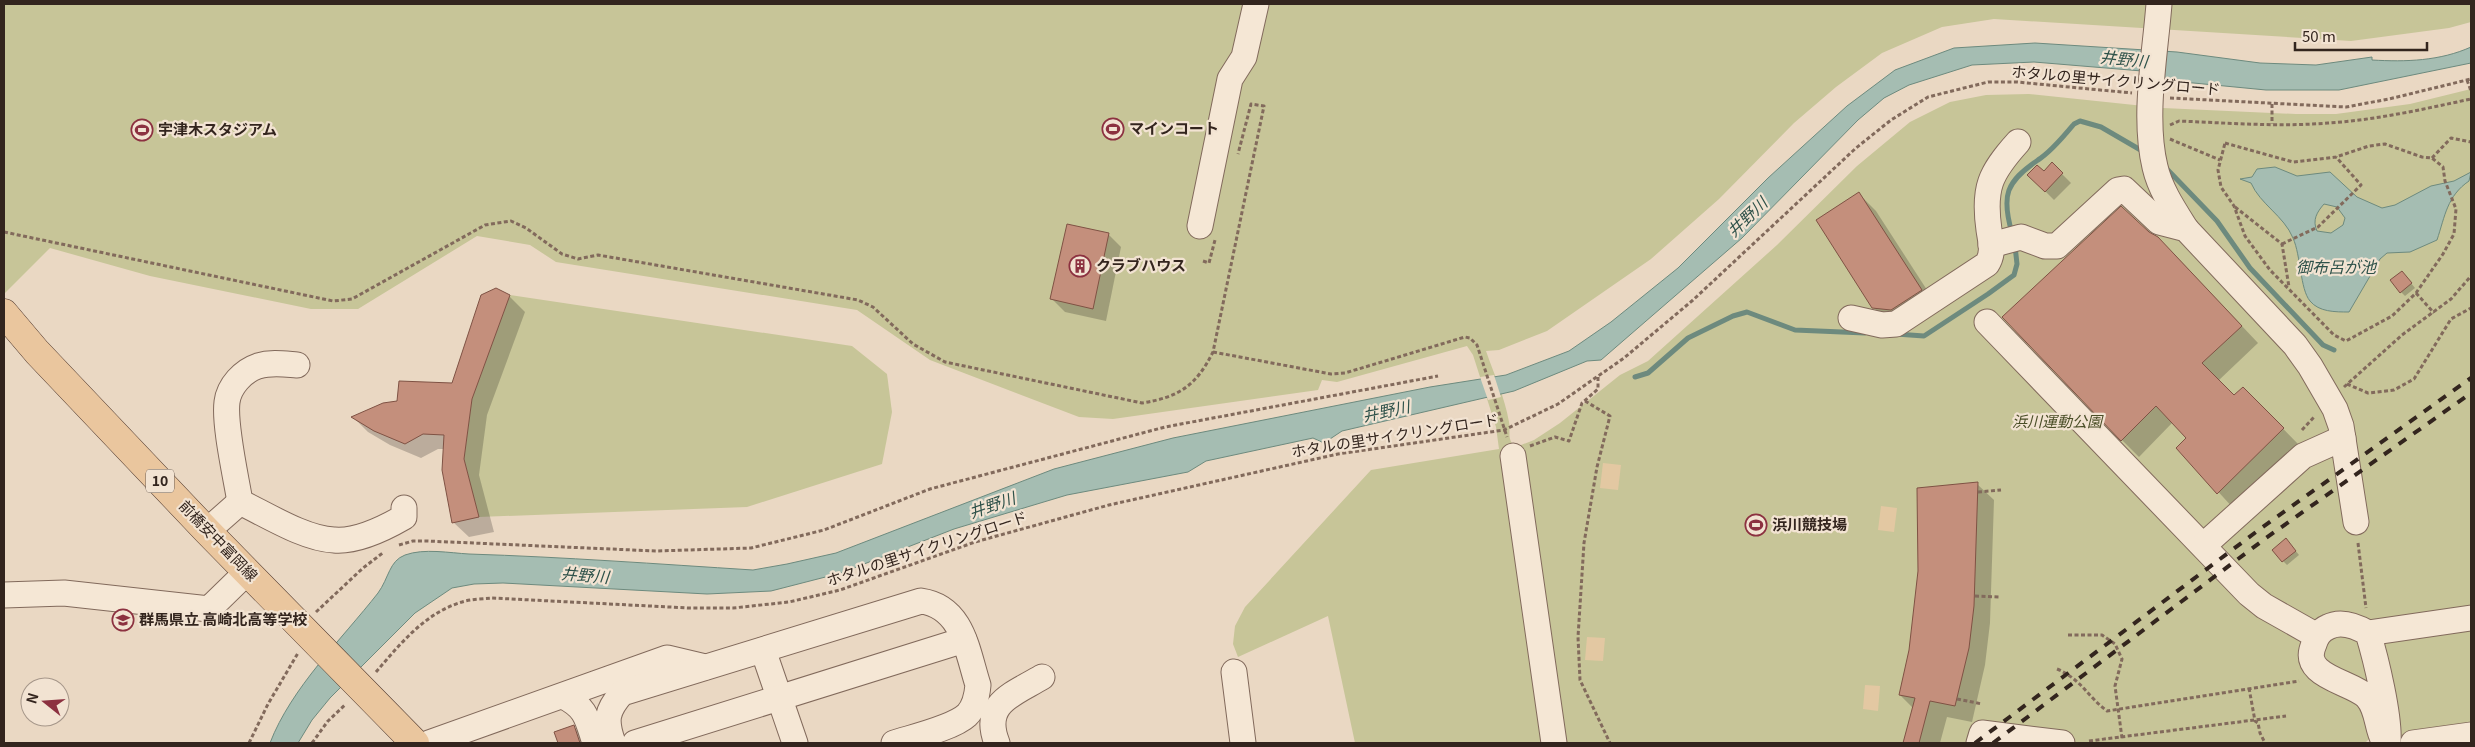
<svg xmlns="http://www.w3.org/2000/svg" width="2475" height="747" font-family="Georgia,'Noto Sans JP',serif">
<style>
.green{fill:#c7c598}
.sand{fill:#e3c8a2}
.water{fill:#a5bdb2;stroke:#6d8a7e;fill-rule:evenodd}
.pier{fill:#ead8c3}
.shadow{fill:#0003}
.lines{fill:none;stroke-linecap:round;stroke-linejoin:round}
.stream{stroke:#6d8a7e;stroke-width:5}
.building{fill:#c48f7c;stroke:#7f5244}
.minor-casing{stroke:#826a5c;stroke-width:27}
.major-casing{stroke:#50392f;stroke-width:29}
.path{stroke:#826a5c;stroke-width:3;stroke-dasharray:4 2.5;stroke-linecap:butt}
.minor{stroke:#f5e7d5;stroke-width:25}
.major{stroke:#eac69e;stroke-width:28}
.rail{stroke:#33251e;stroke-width:4;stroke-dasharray:9 9;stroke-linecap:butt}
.labels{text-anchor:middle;stroke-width:4.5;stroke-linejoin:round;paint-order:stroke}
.shield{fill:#f2e3d2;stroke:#6c5e54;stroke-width:1}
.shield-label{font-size:14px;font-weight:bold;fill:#33251e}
.street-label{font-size:15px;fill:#33251e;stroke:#f2e3d2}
.poi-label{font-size:15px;font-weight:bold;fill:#33251e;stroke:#f2e3d2;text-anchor:start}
.park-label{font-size:15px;font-style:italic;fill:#4a4e27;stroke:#f2e3d2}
.water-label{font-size:16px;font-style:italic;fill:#2f524a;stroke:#f2e3d2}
</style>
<rect width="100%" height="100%" fill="#ead8c3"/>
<!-- green -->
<g class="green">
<path d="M4,4H2471V22L2449,28L2351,41L1994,19L1942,27L1882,53L1836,87L1794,123L1719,199L1651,259L1547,331L1499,350L1486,351C1494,374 1505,398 1509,422C1511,432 1506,440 1516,447L1534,440L1560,423L1620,375L1648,361L1777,245L1857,166L1910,122L1950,102L1986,95L2029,94L2163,108L2296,114H2336L2410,104L2471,89V728L2398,737L2375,733L2365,743H1355L1328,616L1238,657L1233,644L1235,626L1245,607L1371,470L1499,449L1496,427L1473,355L1467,346L1337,382L1322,380L1318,390L1113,419L1079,417L930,360L857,310L556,262L530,245L477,236L358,309H311L150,276L50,248L4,294Z"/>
<path d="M510,295L852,346L887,374L892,412L882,464L747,507L479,517L464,459L472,399Z"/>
</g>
<!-- sand -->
<g class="sand">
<path d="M1603,463L1621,465L1618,490L1600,488Z"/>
<path d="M1881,506L1897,508L1894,532L1878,530Z"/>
<path d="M1587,637L1605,638L1603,661L1585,660Z"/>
<path d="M1865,685L1880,686L1878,711L1863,709Z"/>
</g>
<!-- water -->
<g class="water">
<path d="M2035,43L2177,52L2260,63L2316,65L2372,57V60C2406,62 2440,61 2471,47V63L2339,90H2266L2173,81L2154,72L2034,62L1972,65L1909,85L1884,98L1858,120L1742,238L1601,360L1587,361L1514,391L1342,431L1324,443L1313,438L1206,461L1188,472L1067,495L954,529L841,573L771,591L707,594L503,583L474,584L452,588L415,613L330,698L312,720L298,743H270C291,688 342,639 378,593C389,578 389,561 405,555C424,548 450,553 469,554C564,557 658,564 753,570L787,564L836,553L1054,469L1173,438L1430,387L1506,375L1569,351L1611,322L1678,268L1768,178L1847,106L1895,70L1954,48Z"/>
<path d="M2275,167L2297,176L2330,172L2357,197L2382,208L2395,205L2431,186L2454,181L2471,172L2469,181C2447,196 2445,216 2437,240L2410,252L2387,253L2380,259L2349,312C2335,312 2319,312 2310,301C2300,289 2301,256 2293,238C2284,216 2260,204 2251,183L2240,179L2252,177L2257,169ZM2324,204L2337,207L2345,218L2343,225L2331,233L2317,231C2312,220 2317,212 2324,204Z"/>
</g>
<!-- pier -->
<path class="pier" d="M1494,375L1501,397L1488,400L1480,377Z"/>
<!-- shadow -->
<g class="shadow">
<path d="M2052,164L2071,183L2054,200L2029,175L2044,173Z"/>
<path d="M1859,194L1876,211L1938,307L1891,325L1873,307Z"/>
<path d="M1108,234L1121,247L1106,321L1065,312L1052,299Z"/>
<path d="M2175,255L2258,343L2218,381L2234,397L2243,388L2300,446L2235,510L2178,448L2187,438L2173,422L2139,457L2122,440Z"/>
<path d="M2406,277L2415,288L2405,296L2401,292Z"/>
<path d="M509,296L525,312L487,415L479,475L494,532L469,537L453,522L445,449H438L421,458L390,445L368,432L353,417L452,384Z"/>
<path d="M1977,484L1994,500L1990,623L1985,665L1972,722L1947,717L1940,743H1904L1913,708L1900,695L1911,650L1919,572Z"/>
<path d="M2290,544L2299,555L2287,565L2283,561Z"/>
<path d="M573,726L590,743H559L556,732Z"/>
</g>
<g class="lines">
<!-- stream -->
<g class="stream">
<path d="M2165,167L2217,221L2250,268L2323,345L2334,350"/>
<path d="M2012,233C2001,195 2006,182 2038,160C2051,152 2064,136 2074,124L2080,121L2101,127L2144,152"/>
<path d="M1896,334L1924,336L1988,294L2014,275L2017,264L2015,246"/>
<path d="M1635,377L1648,373L1688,338L1733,316L1747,312L1795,330L1865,333"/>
</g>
</g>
<!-- building -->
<g class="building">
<path d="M2052,162L2063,173L2045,192L2027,175L2037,165L2044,171Z"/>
<path d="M1859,192L1922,290L1891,310L1872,308L1816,220Z"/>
<path d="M2121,206L2149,232L2158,237L2242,326L2202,363L2234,395L2243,387L2284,428L2217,494L2176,448L2186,438L2156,406L2121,441L2002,317Z"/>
<path d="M1067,224L1109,233L1093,309L1050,299Z"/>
<path d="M2402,271L2412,283L2400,293L2390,280Z"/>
<path d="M496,288L510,295L472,399L464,459L479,517L452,523L442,470L444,435L423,434L405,444L374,431L351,417L383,403L397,401L399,381L452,383L481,295Z"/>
<path d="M1978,482L1974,606L1969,648L1955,706L1930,701L1919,743H1903L1915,698L1899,695L1909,650L1918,571L1917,488Z"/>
<path d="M2286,538L2296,551L2282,562L2272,550Z"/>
<path d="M574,725L580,743H558L554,732Z"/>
</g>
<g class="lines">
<!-- minor casing -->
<g class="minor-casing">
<g id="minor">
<path d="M2159,4C2155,56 2143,117 2155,167C2160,189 2174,210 2186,229"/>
<path d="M1200,226L1230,79L1244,57L1256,4"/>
<path d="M1991,245L2021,237L2045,246H2057L2118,190L2124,189L2159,222L2186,229L2295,345L2310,366L2335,409L2341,426L2356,522"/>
<path d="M1851,318L1882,325L1896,324L1987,264C1994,253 1991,243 1989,230C1983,188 1990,173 2018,142"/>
<path d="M1987,322L2249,594L2264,606L2317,636"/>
<path d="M297,365C284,364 271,362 258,366C243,371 229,386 227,402C224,425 236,477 240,502C267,515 305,539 334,540C356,542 385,528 404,517V508"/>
<path d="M1513,456L1554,743"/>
<path d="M207,531L240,502"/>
<path d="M2204,545L2303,456L2343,438"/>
<path d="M4,595L64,593L209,609L247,572"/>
<path d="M2368,633L2471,618"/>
<path d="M763,650L795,743"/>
<path d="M1234,672L1243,743"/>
<path d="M563,696C587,708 587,719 595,743"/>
<path d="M429,743L667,658L705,667"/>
<path d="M613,743C605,721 606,711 622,693L921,601C963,607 967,651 978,685C977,696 975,707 967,715C953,728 913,737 894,743"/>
<path d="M635,743L964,640"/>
<path d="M997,743C981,703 1014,694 1042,677"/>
<path d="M1979,743L1982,733L2062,743"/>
<path d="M2385,743C2376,729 2379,710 2367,697C2351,681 2299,677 2314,644C2316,637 2321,630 2328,627C2341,620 2356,626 2368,633C2376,659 2390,717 2388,743"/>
<path d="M2413,743L2471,735"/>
</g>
</g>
<!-- major casing -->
<g class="major-casing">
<path id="major" d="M4,313L37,352L207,531L415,743"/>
</g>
<!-- path -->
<g class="path">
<path d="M2467,80L2471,91"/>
<path d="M2170,98L2346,107L2389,99L2471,79"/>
<path d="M2272,104V124"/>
<path d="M2170,125L2179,121C2229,123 2279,127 2328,123C2376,120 2424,109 2471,99"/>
<path d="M2170,139L2220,160"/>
<path d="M2225,143L2293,162L2336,157L2369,146L2385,144L2422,157L2432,158L2443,167L2445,181L2456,209L2454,234L2443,254L2416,293L2392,316L2346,341L2334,335L2270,270L2245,236L2234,206L2221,187L2218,170Z"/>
<path d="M2432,158L2451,138L2471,142"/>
<path d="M2235,207L2282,244L2289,287"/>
<path d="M4,232L333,301L352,299L485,225L511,221L526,228L562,254L578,259L598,255L858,300L873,307L913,344L945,362L1142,403C1179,397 1196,386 1213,352L1264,106L1251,104L1238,154"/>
<path d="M2282,244L2318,227L2361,185L2336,157"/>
<path d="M1203,261L1209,263L1215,240"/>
<path d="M2416,293L2434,313"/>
<path d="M1213,352L1331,374L1345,373L1465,337L1470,338L1477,345L1507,437"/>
<path d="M2347,384L2368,393L2394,390L2414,379L2451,319L2471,308"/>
<path d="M2344,387L2402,335L2451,299L2471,276"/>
<path d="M1585,401L1610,416L1597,467L1584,543L1578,637L1580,680L1610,743"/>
<path d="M2302,430L2315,416"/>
<path d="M1530,446L1555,437L1569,441L1582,403L1598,389V376"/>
<path d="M1978,492L2001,490"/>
<path d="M2358,543L2366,608"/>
<path d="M399,545L413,541H427L656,551L751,548L824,530L930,489L1165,427L1438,376"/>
<path d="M1975,596L1999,597"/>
<path d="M316,612L363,568L384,552"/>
<path d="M2068,635H2102L2115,644L2122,659L2115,686L2122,738"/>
<path d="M2057,669C2081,679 2087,696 2107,711L2299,681"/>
<path d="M376,672C400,644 425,613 462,602C471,599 483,599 492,598L689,608H733L789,602L840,590L975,542L1109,505L1338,454L1504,430L1558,404L1624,358L1693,300L1856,148L1891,120L1928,97L1988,82H2017L2132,93"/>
<path d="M2249,688L2255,721L2258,723L2260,733L2265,743"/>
<path d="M1957,699L1982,704"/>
<path d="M2089,741L2286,716"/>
<path d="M249,743L268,704L298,653"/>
<path d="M312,743L328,721L346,704"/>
</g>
<!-- minor -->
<use href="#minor" class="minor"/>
<!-- major -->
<use href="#major" class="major"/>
<!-- rail -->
<g class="rail">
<path d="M1975,743L2260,529L2471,378"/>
<path d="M1993,743L2266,538L2471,393"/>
</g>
</g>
<!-- icons -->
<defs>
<g id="stadium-ring" transform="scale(1.125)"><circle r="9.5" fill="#f2e3d2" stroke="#8c3140" stroke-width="1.5"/><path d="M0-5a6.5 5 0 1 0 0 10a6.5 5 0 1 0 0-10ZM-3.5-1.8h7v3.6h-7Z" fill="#8c3140"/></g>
<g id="building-ring" transform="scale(1.125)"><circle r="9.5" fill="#f2e3d2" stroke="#8c3140" stroke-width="1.5"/><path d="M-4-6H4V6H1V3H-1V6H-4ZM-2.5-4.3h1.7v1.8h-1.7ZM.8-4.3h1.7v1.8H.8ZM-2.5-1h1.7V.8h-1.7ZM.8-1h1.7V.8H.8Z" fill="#8c3140"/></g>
<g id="school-ring" transform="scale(1.125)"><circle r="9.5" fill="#f2e3d2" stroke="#8c3140" stroke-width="1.5"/><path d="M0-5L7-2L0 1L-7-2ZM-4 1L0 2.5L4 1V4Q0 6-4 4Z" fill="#8c3140"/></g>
</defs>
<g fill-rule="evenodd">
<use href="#stadium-ring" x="1113" y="129"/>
<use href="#stadium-ring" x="142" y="130"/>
<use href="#building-ring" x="1080" y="266"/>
<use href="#stadium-ring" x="1756" y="525"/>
<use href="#school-ring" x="123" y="620"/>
</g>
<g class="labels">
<!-- shield labels -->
<rect class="shield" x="146" y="469.5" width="28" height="23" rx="4"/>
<g class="shield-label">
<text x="160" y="486">10</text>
</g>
<!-- street labels -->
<g class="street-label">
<text transform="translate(2116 81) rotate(5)" y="5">ホタルの里サイクリングロード</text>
<text transform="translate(1395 436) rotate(-9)" y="5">ホタルの里サイクリングロード</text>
<text transform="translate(218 541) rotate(46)" y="5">前橋安中富岡線</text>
<text transform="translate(927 549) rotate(-18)" y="5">ホタルの里サイクリングロード</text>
</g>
<!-- poi labels -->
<g class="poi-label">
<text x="1129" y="134">マインコート</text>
<text x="158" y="135">宇津木スタジアム</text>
<text x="1096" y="271">クラブハウス</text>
<text x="1772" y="530">浜川競技場</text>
<text x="139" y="625">群馬県立 高崎北高等学校</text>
</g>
<!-- park labels -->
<g class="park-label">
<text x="2057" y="427">浜川運動公園</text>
</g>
<!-- water labels -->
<g class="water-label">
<text transform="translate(2124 59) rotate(6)" y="6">井野川</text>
<text transform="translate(1747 217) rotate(-44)" y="6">井野川</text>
<text x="2336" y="273">御布呂が池</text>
<text transform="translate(1386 411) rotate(-12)" y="6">井野川</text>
<text transform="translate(992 505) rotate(-19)" y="6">井野川</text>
<text transform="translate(585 575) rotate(5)" y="6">井野川</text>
</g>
</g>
<!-- border -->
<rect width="2475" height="747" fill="none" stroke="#33251e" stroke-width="10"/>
<!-- north arrow -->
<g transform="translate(45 702) rotate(287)"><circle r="24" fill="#f2e3d2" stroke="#a6978a"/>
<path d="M0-4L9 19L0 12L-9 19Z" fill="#8c3140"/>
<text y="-8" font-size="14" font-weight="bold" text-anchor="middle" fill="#33251e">N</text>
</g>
<!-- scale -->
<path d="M2295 42v8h132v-8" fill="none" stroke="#33251e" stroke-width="2.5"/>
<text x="2302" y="42" font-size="15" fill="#33251e" stroke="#f2e3d2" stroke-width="4" paint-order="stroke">50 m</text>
</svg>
